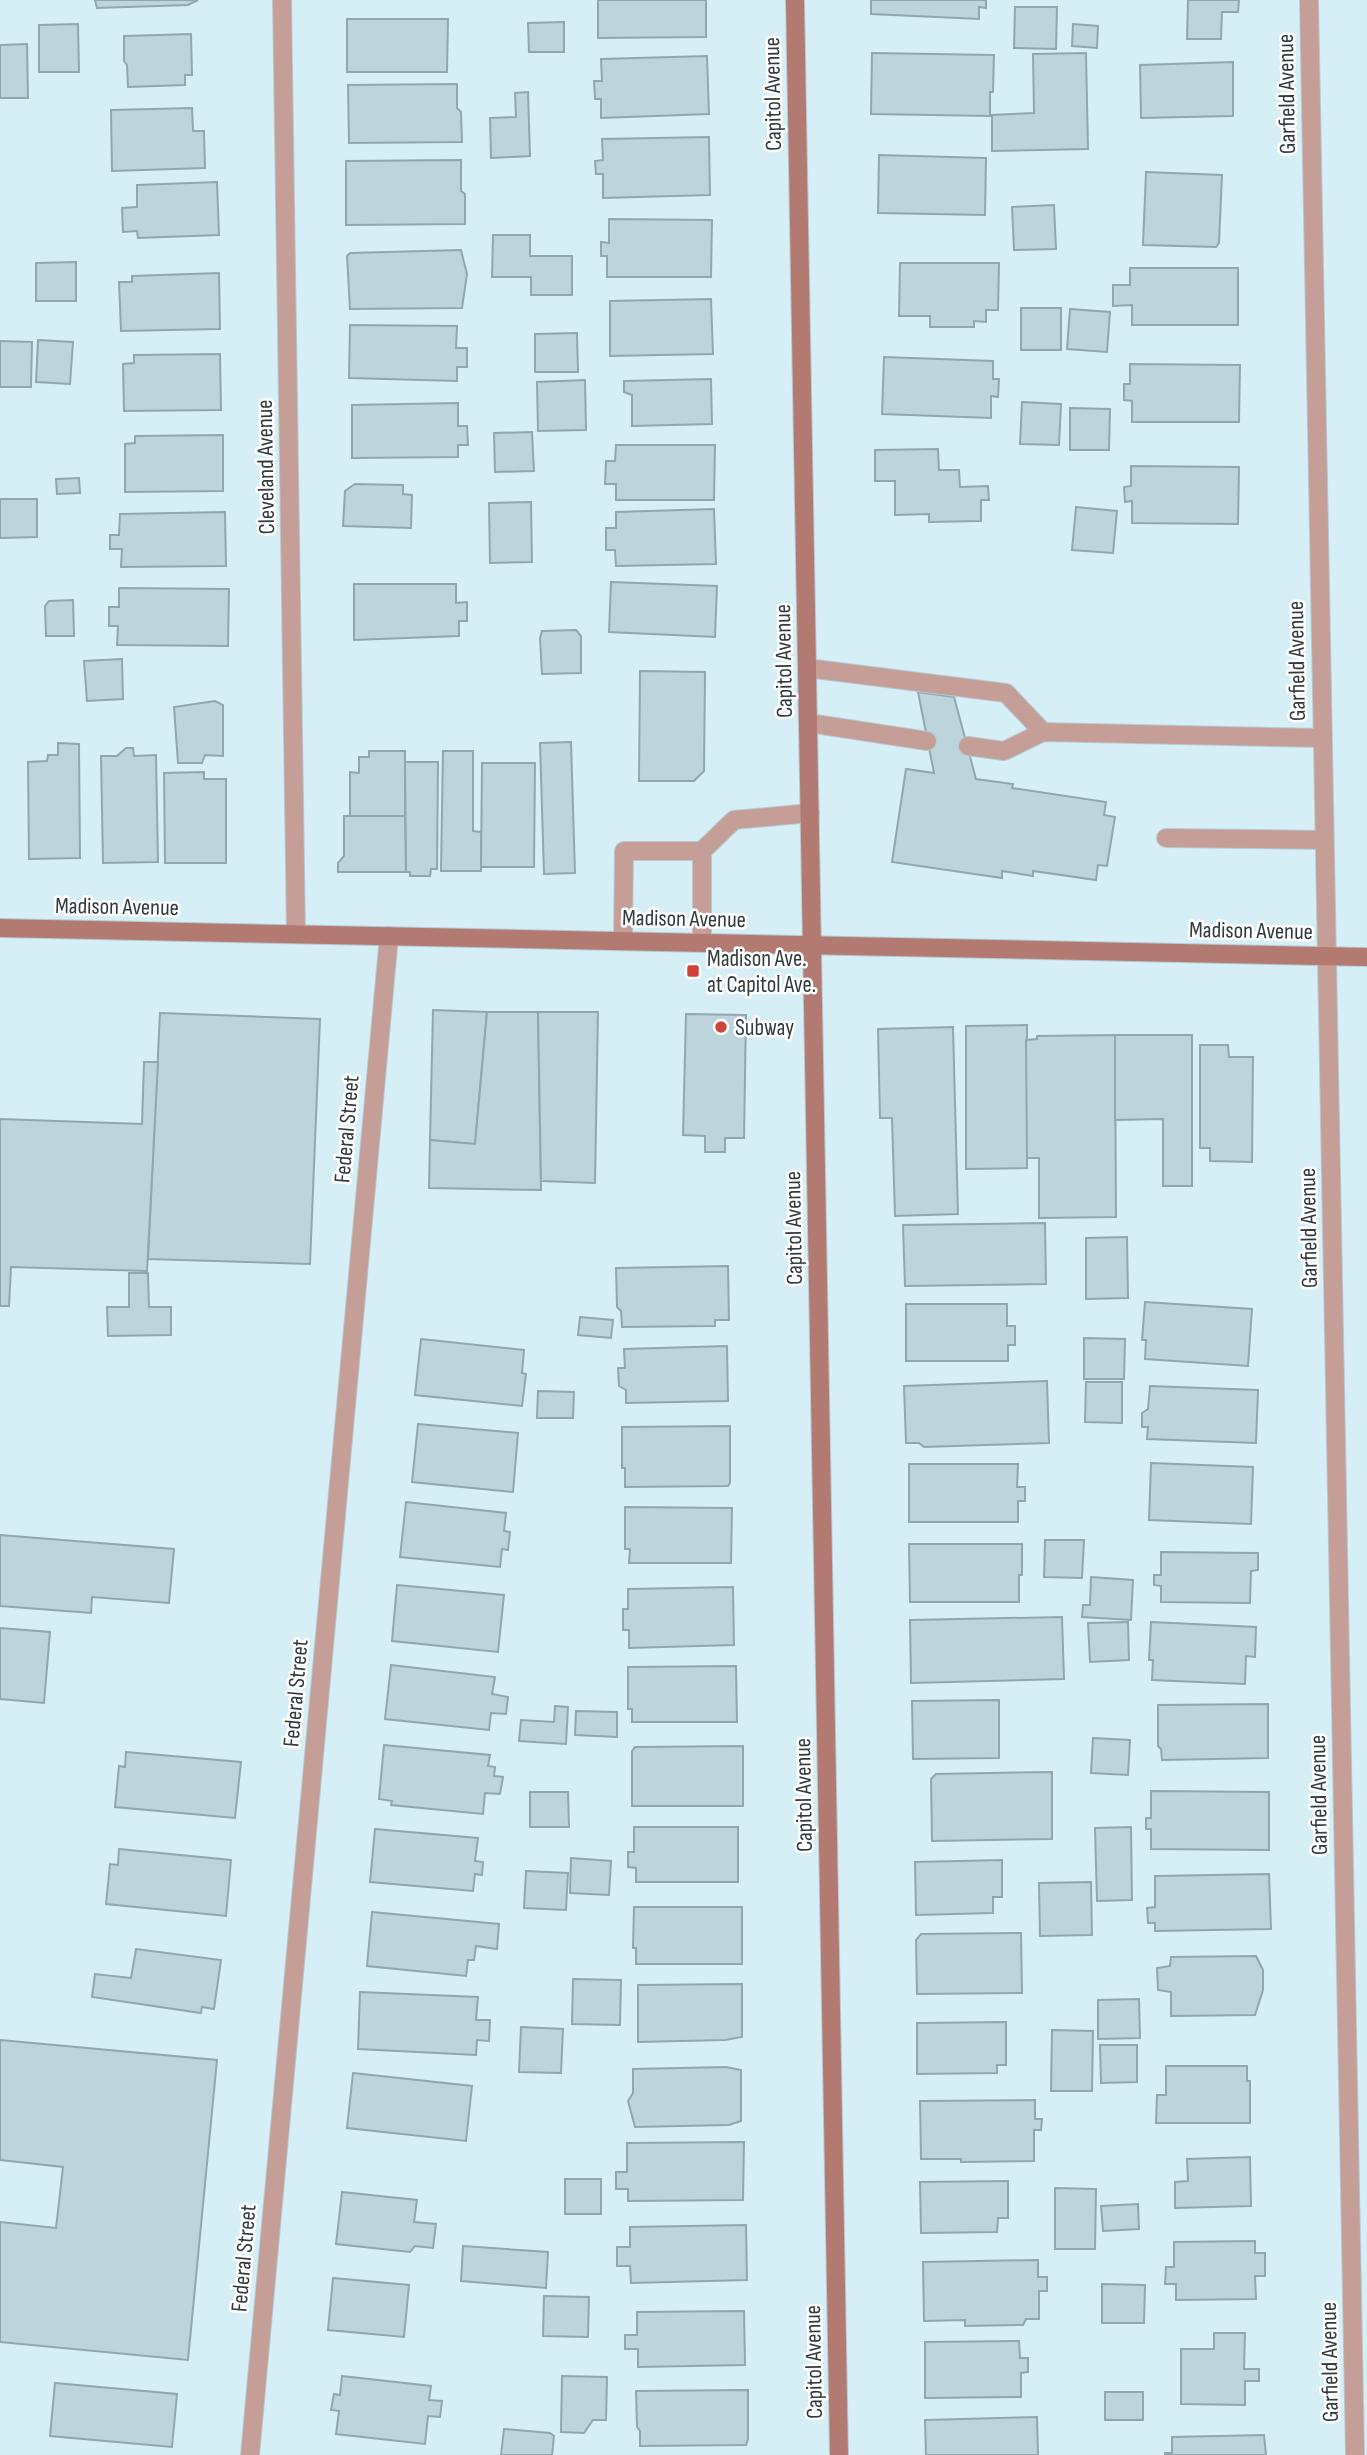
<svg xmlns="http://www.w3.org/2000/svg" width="1367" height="2455" font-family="'Sofia Sans Condensed',sans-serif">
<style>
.building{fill:#bdd4dd;stroke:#91a7af;stroke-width:2}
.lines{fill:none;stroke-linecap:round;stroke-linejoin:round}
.lane-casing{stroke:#b5cad1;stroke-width:20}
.street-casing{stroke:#b5cad1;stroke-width:20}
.secondary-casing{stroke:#b5cad1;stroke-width:20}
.lane{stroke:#c69e98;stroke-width:18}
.street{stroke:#c69e98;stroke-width:18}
.secondary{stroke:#b27a71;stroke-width:18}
.poi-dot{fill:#d14338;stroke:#fff;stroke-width:2.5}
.labels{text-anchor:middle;stroke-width:5;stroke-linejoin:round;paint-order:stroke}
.street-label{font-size:23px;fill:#313a3d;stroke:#fff}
.poi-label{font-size:23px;fill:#313a3d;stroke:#fff;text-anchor:start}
</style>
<rect width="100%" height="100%" fill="#d6eef6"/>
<!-- building -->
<g class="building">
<path d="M95,0H198L188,5L97,8Z"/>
<path d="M598,0H706V37L598,38Z"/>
<path d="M871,0H986V8L979,7V19L871,14Z"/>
<path d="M1188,0H1239L1238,12H1222L1221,39H1187Z"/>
<path d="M1015,7H1057L1056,49L1014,48Z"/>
<path d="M347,19H448L447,72H347Z"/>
<path d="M564,22V52H529L528,23Z"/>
<path d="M78,24L79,72H39V25Z"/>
<path d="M1073,24L1098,26L1097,48L1072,46Z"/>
<path d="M191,34L192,75H185V85L128,87L127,65L124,61V36Z"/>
<path d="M27,44L28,98H0V45Z"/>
<path d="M872,53L994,55L993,92H990V116L871,114Z"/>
<path d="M1086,53L1088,149L992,151V115L1034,113L1033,54Z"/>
<path d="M707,56L709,114L601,118V99H595L594,81H602L601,59Z"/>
<path d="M1233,62V116L1141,118L1140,65Z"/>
<path d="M457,84V108L461,112L462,142L349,143L348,85Z"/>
<path d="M528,92L530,156L491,158L490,118L516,117L515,93Z"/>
<path d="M192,108L193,131H204L205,168L112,171L111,110Z"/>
<path d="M709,137L710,195L603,198V174H596L595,161L603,160L602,139Z"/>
<path d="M879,155L986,158L985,215L878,213Z"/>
<path d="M461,160V191L465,194V224L346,225V161Z"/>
<path d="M1146,172L1222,175L1219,243L1216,247L1143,245Z"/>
<path d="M217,182L219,235L138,238L137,231L123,232L122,208L137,207V185Z"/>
<path d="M1054,205L1056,249L1014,250L1012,207Z"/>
<path d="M609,219L712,220L711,277H607V256H601V242L609,243Z"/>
<path d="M493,235H530V256H572V295H531V277H492Z"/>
<path d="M461,250L467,274L462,308L350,309L347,256L350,253Z"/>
<path d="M76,262V301H36V263Z"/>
<path d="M900,263H999L998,310H986V322L974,321V327H930V316H899Z"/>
<path d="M1130,268H1238V325H1132V305L1113,306V285H1130Z"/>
<path d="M219,273L220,329L121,331L119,282H132V276Z"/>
<path d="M711,299L713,354L610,356V301Z"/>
<rect x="1021" y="308" width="40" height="42"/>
<path d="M1070,309L1110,312L1107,352L1067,349Z"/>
<path d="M350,325L457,326L456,348H467V367H457V381L349,378Z"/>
<path d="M577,333L578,372H535V334Z"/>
<path d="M38,340L73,342L70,384L36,382Z"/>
<path d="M0,341L32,342L31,387H0Z"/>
<path d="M220,354L221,410L124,411L123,364L134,363V355Z"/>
<path d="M884,357L993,361V379H999L998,397L991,396V418L882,414Z"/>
<path d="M1130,364L1240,365L1239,422H1132V401L1124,400V384H1130Z"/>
<path d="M711,379L712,424L632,426V395L624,392V381Z"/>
<path d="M585,380L586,430L538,431L537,382Z"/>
<path d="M1022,402L1061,404L1059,445L1020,444Z"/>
<path d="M458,403V426H467L468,445H458V457L352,458V405Z"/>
<path d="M1070,408L1110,409L1109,450H1070Z"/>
<path d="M532,432L534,471L495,472L494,433Z"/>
<path d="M223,435V491L125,492V444L135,443V436Z"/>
<path d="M616,445H715L714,500H616V484H605L606,461H615Z"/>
<path d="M938,449L939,470H959L960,487L988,486L989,500H981V521L929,522V514L895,515V481H875V450Z"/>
<path d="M1131,466L1239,467L1238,524L1132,523V501L1125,502L1124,487L1131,486Z"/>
<path d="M79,478L80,493L57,494L56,479Z"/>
<path d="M355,484L403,485V494L412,495L411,528L343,526L345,491Z"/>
<path d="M0,499H37V537L0,538Z"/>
<path d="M531,502L532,562L490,563L489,503Z"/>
<path d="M1076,507L1117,511L1113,553L1072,550Z"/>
<path d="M714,509L716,564L616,566L615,550H606V528H616V512Z"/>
<path d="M225,512L226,566L121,567L122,549H110V535H119L120,514Z"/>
<path d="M611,582L717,586L715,637L609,632Z"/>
<path d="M354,584H456V603L467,602V621H459V636L354,640Z"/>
<path d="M119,588L229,589L228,646L117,645L118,626H109V607H119Z"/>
<path d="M73,600L74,636H46L45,606L49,601Z"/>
<path d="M576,630L581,636V673L542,674L540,638L542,631Z"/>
<path d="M122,659L123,699L87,701L84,661Z"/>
<path d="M640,671L705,672L704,771L694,781H639Z"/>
<path d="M918,692L954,697L976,779L1013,784L1012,788L1106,802L1104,815L1115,817L1107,866L1098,865L1096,880L1033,871V876L1002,871V878L892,862L906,769L934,773Z"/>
<path d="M215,701L223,705V756L205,755L202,763H178L174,707Z"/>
<path d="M571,742L575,873L544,874L540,743Z"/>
<path d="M58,743L79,744L80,858L29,859L28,762L47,761L48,755H58Z"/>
<path d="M126,748H133L134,756L156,755L158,862L103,863L101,756H117Z"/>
<path d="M369,751H405V816H350V772L359,773V757H369Z"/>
<path d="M443,751H473V831L481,832V871H441Z"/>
<path d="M405,762H438L437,869H431L430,876H410V872H406Z"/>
<path d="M482,763H535L534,867H481Z"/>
<path d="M204,772V779H226V863H165L164,773Z"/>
<path d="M344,816H405L406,872H338V863L344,856Z"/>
<path d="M433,1010L487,1012L475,1144L430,1140Z"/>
<path d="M487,1012H538L541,1190L429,1188L430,1140L475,1144Z"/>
<path d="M538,1012H598L595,1183L541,1181Z"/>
<path d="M160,1013L320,1019L310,1264L148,1259Z"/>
<path d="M686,1014L746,1015L744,1138H725V1152H705V1136L683,1135Z"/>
<path d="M1027,1025V1168L966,1169V1026Z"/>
<path d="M953,1027L958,1214L895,1216L892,1118H880L878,1029Z"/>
<path d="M1115,1035L1116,1217L1039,1218V1158H1027L1026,1040L1037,1039V1036Z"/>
<path d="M1115,1035H1192V1186H1163V1119L1115,1120Z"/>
<path d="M1200,1045H1228L1229,1057H1253L1252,1162L1210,1161V1148H1200Z"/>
<path d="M144,1062H158L147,1271L11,1267L9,1306H0V1119L142,1124Z"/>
<path d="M1045,1223L1046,1284L905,1286L903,1225Z"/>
<path d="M1127,1237L1128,1298L1086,1299V1238Z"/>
<path d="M728,1266L729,1320H715V1326L622,1327L621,1311L617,1307L616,1268Z"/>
<path d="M129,1273H148L149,1307H171V1335L108,1336L107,1307H129Z"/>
<path d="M1145,1302L1252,1309L1248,1366L1145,1359L1146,1340H1142Z"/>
<path d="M906,1304H1007V1326H1015V1345H1008V1361H906Z"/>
<path d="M580,1317L613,1320L611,1338L578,1335Z"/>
<path d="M1084,1338L1125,1339L1124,1379H1084Z"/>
<path d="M421,1339L524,1350L522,1373L526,1374L522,1406L415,1395Z"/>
<path d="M727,1346L728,1401L626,1403V1390L619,1386L618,1368H625L624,1349Z"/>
<path d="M1047,1381L1049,1443L924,1447L919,1443H906L904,1386Z"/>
<path d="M1086,1382H1122V1423L1085,1422Z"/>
<path d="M1150,1386L1258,1390L1256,1443L1147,1439L1148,1427H1142V1413L1148,1409Z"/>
<path d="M538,1391L574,1392L573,1418H537Z"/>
<path d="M418,1424L518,1433L513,1492L412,1482Z"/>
<path d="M730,1426V1483L728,1486L625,1487V1468H622V1427Z"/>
<path d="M1151,1463L1253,1467L1251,1524L1149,1520Z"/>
<path d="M909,1464H1018L1017,1487H1025V1501H1018V1522H909Z"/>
<path d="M406,1502L506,1513L504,1531L510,1532L508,1550L502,1549L500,1567L400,1557Z"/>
<path d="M625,1507L732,1508L731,1563H629L630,1549H625Z"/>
<path d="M0,1535L174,1549L169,1603L92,1597L91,1613L0,1606Z"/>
<path d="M1045,1540H1084L1082,1578L1044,1577Z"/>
<path d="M909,1544H1022V1575H1019V1602H910Z"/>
<path d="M1161,1552L1258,1553V1570L1251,1571L1250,1603L1161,1602V1586L1154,1585V1575H1161Z"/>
<path d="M1091,1577L1133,1580L1131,1620L1082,1617L1083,1605H1090Z"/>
<path d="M397,1585L504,1595L498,1652L392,1641Z"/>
<path d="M733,1587L734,1645L629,1648V1630H623V1609H628V1589Z"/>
<path d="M1062,1617L1064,1679L911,1683L910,1620Z"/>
<path d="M1128,1622L1129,1660L1090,1662L1088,1623Z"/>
<path d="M1151,1622L1256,1627L1255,1657L1246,1656L1245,1684L1152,1680L1153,1660H1149Z"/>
<path d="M0,1628L50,1632L44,1703L0,1699Z"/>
<path d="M391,1665L495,1677L492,1694L508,1697L506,1714L491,1713L489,1730L385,1719Z"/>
<path d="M736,1666L737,1722H632V1709H628V1667Z"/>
<path d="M999,1700V1758L913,1759L912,1701Z"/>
<path d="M1268,1704V1758L1162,1760L1161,1749L1158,1746V1705Z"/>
<path d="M555,1706L568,1707L566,1744L519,1741L521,1720L554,1722Z"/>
<path d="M576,1711L617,1712V1737L575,1735Z"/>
<path d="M1093,1738L1130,1740L1128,1775L1091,1773Z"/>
<path d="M384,1745L490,1755L488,1766L495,1767L494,1776L503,1777L500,1794L485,1793L483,1814L391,1805L392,1801L379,1799Z"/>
<path d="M743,1746V1806H632V1751L635,1747Z"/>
<path d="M126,1752L241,1762L235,1818L115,1807L119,1766L125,1767Z"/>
<path d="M1052,1772V1839L932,1841L931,1779L936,1774Z"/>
<path d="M1151,1791L1269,1792V1850L1151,1849V1829H1146V1818H1151Z"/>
<path d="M530,1792H568L569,1827H530Z"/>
<path d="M634,1827H738V1882H636V1868L628,1867V1852H634Z"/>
<path d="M1131,1827L1132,1900L1097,1901L1095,1828Z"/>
<path d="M375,1829L478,1838L475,1861L483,1862L482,1875L475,1874L473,1891L370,1882Z"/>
<path d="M119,1849L231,1860L226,1916L106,1904L110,1864L118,1865Z"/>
<path d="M571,1858L611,1861L609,1895L570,1893Z"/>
<path d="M1002,1860V1897H993V1913L916,1915L915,1862Z"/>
<path d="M526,1871L568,1873L566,1910L524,1908Z"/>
<path d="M1269,1874L1271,1929L1155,1931V1923H1148L1147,1908L1155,1907V1876Z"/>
<path d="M1091,1882L1092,1935L1040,1936L1039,1883Z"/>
<path d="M634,1907H742V1964H636V1948H633Z"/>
<path d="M372,1912L499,1924L497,1949L476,1946L474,1960H468L466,1976L367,1966Z"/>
<path d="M1021,1933L1022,1993L917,1994L916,1940L921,1934Z"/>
<path d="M136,1949L221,1960L214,2009L202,2007L201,2013L92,1997L95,1974L131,1978Z"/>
<path d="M1256,1956L1263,1970V1990L1255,2015L1171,2016V1992L1158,1990L1157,1968L1170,1966L1171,1957Z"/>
<path d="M573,1979L621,1980L620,2025L572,2024Z"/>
<path d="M742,1984V2037L725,2040L638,2042V1985Z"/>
<path d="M360,1992L478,1997L476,2020H490L489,2041L477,2040L476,2055L358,2049Z"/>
<path d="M1139,1999L1140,2038L1098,2039V2000Z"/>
<path d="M1006,2022V2065H997V2073L917,2074V2023Z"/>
<path d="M521,2027L563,2029L561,2073L519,2072Z"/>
<path d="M1052,2030L1093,2031L1092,2091H1051Z"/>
<path d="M0,2040L217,2060L188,2360L0,2342V2222L56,2228L63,2167L0,2160Z"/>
<path d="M1100,2045H1137V2082L1101,2083Z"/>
<path d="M1166,2066H1247V2081H1250V2123H1156L1157,2095H1166Z"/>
<path d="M726,2067L741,2070V2121L729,2125L635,2127L628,2101L633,2093V2069Z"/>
<path d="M353,2073L472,2086L466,2141L347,2128Z"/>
<path d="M1035,2100V2119H1042L1041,2130H1034V2161L961,2162V2159H921L920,2101Z"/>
<path d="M744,2142L743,2200L628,2201V2189H616V2172H627V2143Z"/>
<path d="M1250,2157L1251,2206L1175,2208V2182L1188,2181L1187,2159Z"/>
<rect x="565" y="2179" width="36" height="35"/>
<path d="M1008,2181V2218H998L997,2232L921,2233L920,2182Z"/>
<path d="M1055,2188L1096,2189L1095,2249H1055Z"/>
<path d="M342,2192L417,2200L414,2222L436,2224L433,2248L415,2246L410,2252L336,2244Z"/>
<path d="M1138,2204L1139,2229L1103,2231L1101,2206Z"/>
<path d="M746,2225L747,2280L631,2283L630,2266H617V2247H630V2227Z"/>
<path d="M1255,2241V2253H1265V2276H1255L1256,2299L1176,2300V2284H1165L1166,2267H1174V2242Z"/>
<path d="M463,2246L548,2252L546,2288L461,2281Z"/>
<path d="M1038,2260V2277H1047V2291H1039V2319H1026L1023,2325L965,2326V2320L924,2321L923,2262Z"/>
<path d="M333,2278L409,2285L404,2337L328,2330Z"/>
<path d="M1102,2284L1145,2285L1144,2323H1102Z"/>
<path d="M544,2296L589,2297L588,2337L543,2336Z"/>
<path d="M744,2311L745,2365L638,2367V2349H625V2335H637V2312Z"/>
<path d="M1214,2333H1245L1244,2369H1259V2381H1245V2405L1181,2404V2349H1214Z"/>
<path d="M1019,2341L1020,2358H1028V2372L1021,2373V2397L925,2398V2342Z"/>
<path d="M342,2376L431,2386L429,2400L442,2401L440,2417L428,2416L425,2444L336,2434L339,2411L331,2410L334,2394L340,2395Z"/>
<path d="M562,2376L607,2377L606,2420H593L584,2433L561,2432Z"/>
<path d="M55,2383L177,2394L172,2447L50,2436Z"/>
<path d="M748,2390V2439L746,2445L640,2446V2431L637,2427L636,2391Z"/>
<rect x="1105" y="2392" width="38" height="28"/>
<path d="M1037,2417L1038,2455H926L925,2420Z"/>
<path d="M504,2429L550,2433L554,2436L552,2455H501Z"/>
<path d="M1264,2435L1266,2455H1165V2453H1172V2437Z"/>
</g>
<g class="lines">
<!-- lane casing -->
<g class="lane-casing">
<g id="lane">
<path d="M807,668L1006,693L1043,732"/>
<path d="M809,723L927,741"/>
<path d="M968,746L1004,751L1043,732L1322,738"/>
<path d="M1166,838L1324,840"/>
<path d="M702,851L734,820L810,813"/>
<path d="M623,941L624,851H702V943"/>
</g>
</g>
<!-- street casing -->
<g class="street-casing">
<g id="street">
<path d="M282,0L296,934"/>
<path d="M1309,0L1355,2455"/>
<path d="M250,2455L389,936"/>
</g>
</g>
<!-- secondary casing -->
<g class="secondary-casing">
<g id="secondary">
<path d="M795,0L839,2455"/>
<path d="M0,928L1367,957"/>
</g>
</g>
<!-- lane -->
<use href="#lane" class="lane"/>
<!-- street -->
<use href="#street" class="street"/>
<!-- secondary -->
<use href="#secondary" class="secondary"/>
</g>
<!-- markers -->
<g class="poi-dot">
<rect x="686" y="964" width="14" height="14" rx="3.5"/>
<circle cx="721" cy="1027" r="7"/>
</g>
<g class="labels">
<!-- street labels -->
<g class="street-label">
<text transform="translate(772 94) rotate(-91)" y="8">Capitol Avenue</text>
<text transform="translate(1286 94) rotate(-91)" y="8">Garfield Avenue</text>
<text transform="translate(265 467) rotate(-91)" y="8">Cleveland Avenue</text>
<text transform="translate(783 661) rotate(-91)" y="8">Capitol Avenue</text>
<text transform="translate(1296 661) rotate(-91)" y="8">Garfield Avenue</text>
<text transform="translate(117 906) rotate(1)" y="8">Madison Avenue</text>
<text transform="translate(684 918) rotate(1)" y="8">Madison Avenue</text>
<text transform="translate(1251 930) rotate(1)" y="8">Madison Avenue</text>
<text transform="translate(346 1129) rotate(-85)" y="8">Federal Street</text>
<text transform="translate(793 1228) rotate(-91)" y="8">Capitol Avenue</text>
<text transform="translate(1308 1228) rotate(-91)" y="8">Garfield Avenue</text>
<text transform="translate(295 1693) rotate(-85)" y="8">Federal Street</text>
<text transform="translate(803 1795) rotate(-91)" y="8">Capitol Avenue</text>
<text transform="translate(1318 1795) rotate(-91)" y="8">Garfield Avenue</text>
<text transform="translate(243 2258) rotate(-85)" y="8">Federal Street</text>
<text transform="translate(813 2362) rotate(-91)" y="8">Capitol Avenue</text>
<text transform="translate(1329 2362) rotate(-91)" y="8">Garfield Avenue</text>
</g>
<!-- poi labels -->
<g class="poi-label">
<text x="707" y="966">Madison Ave.<tspan x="707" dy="26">at Capitol Ave.</tspan></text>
<text x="735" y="1035">Subway</text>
</g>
</g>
</svg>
